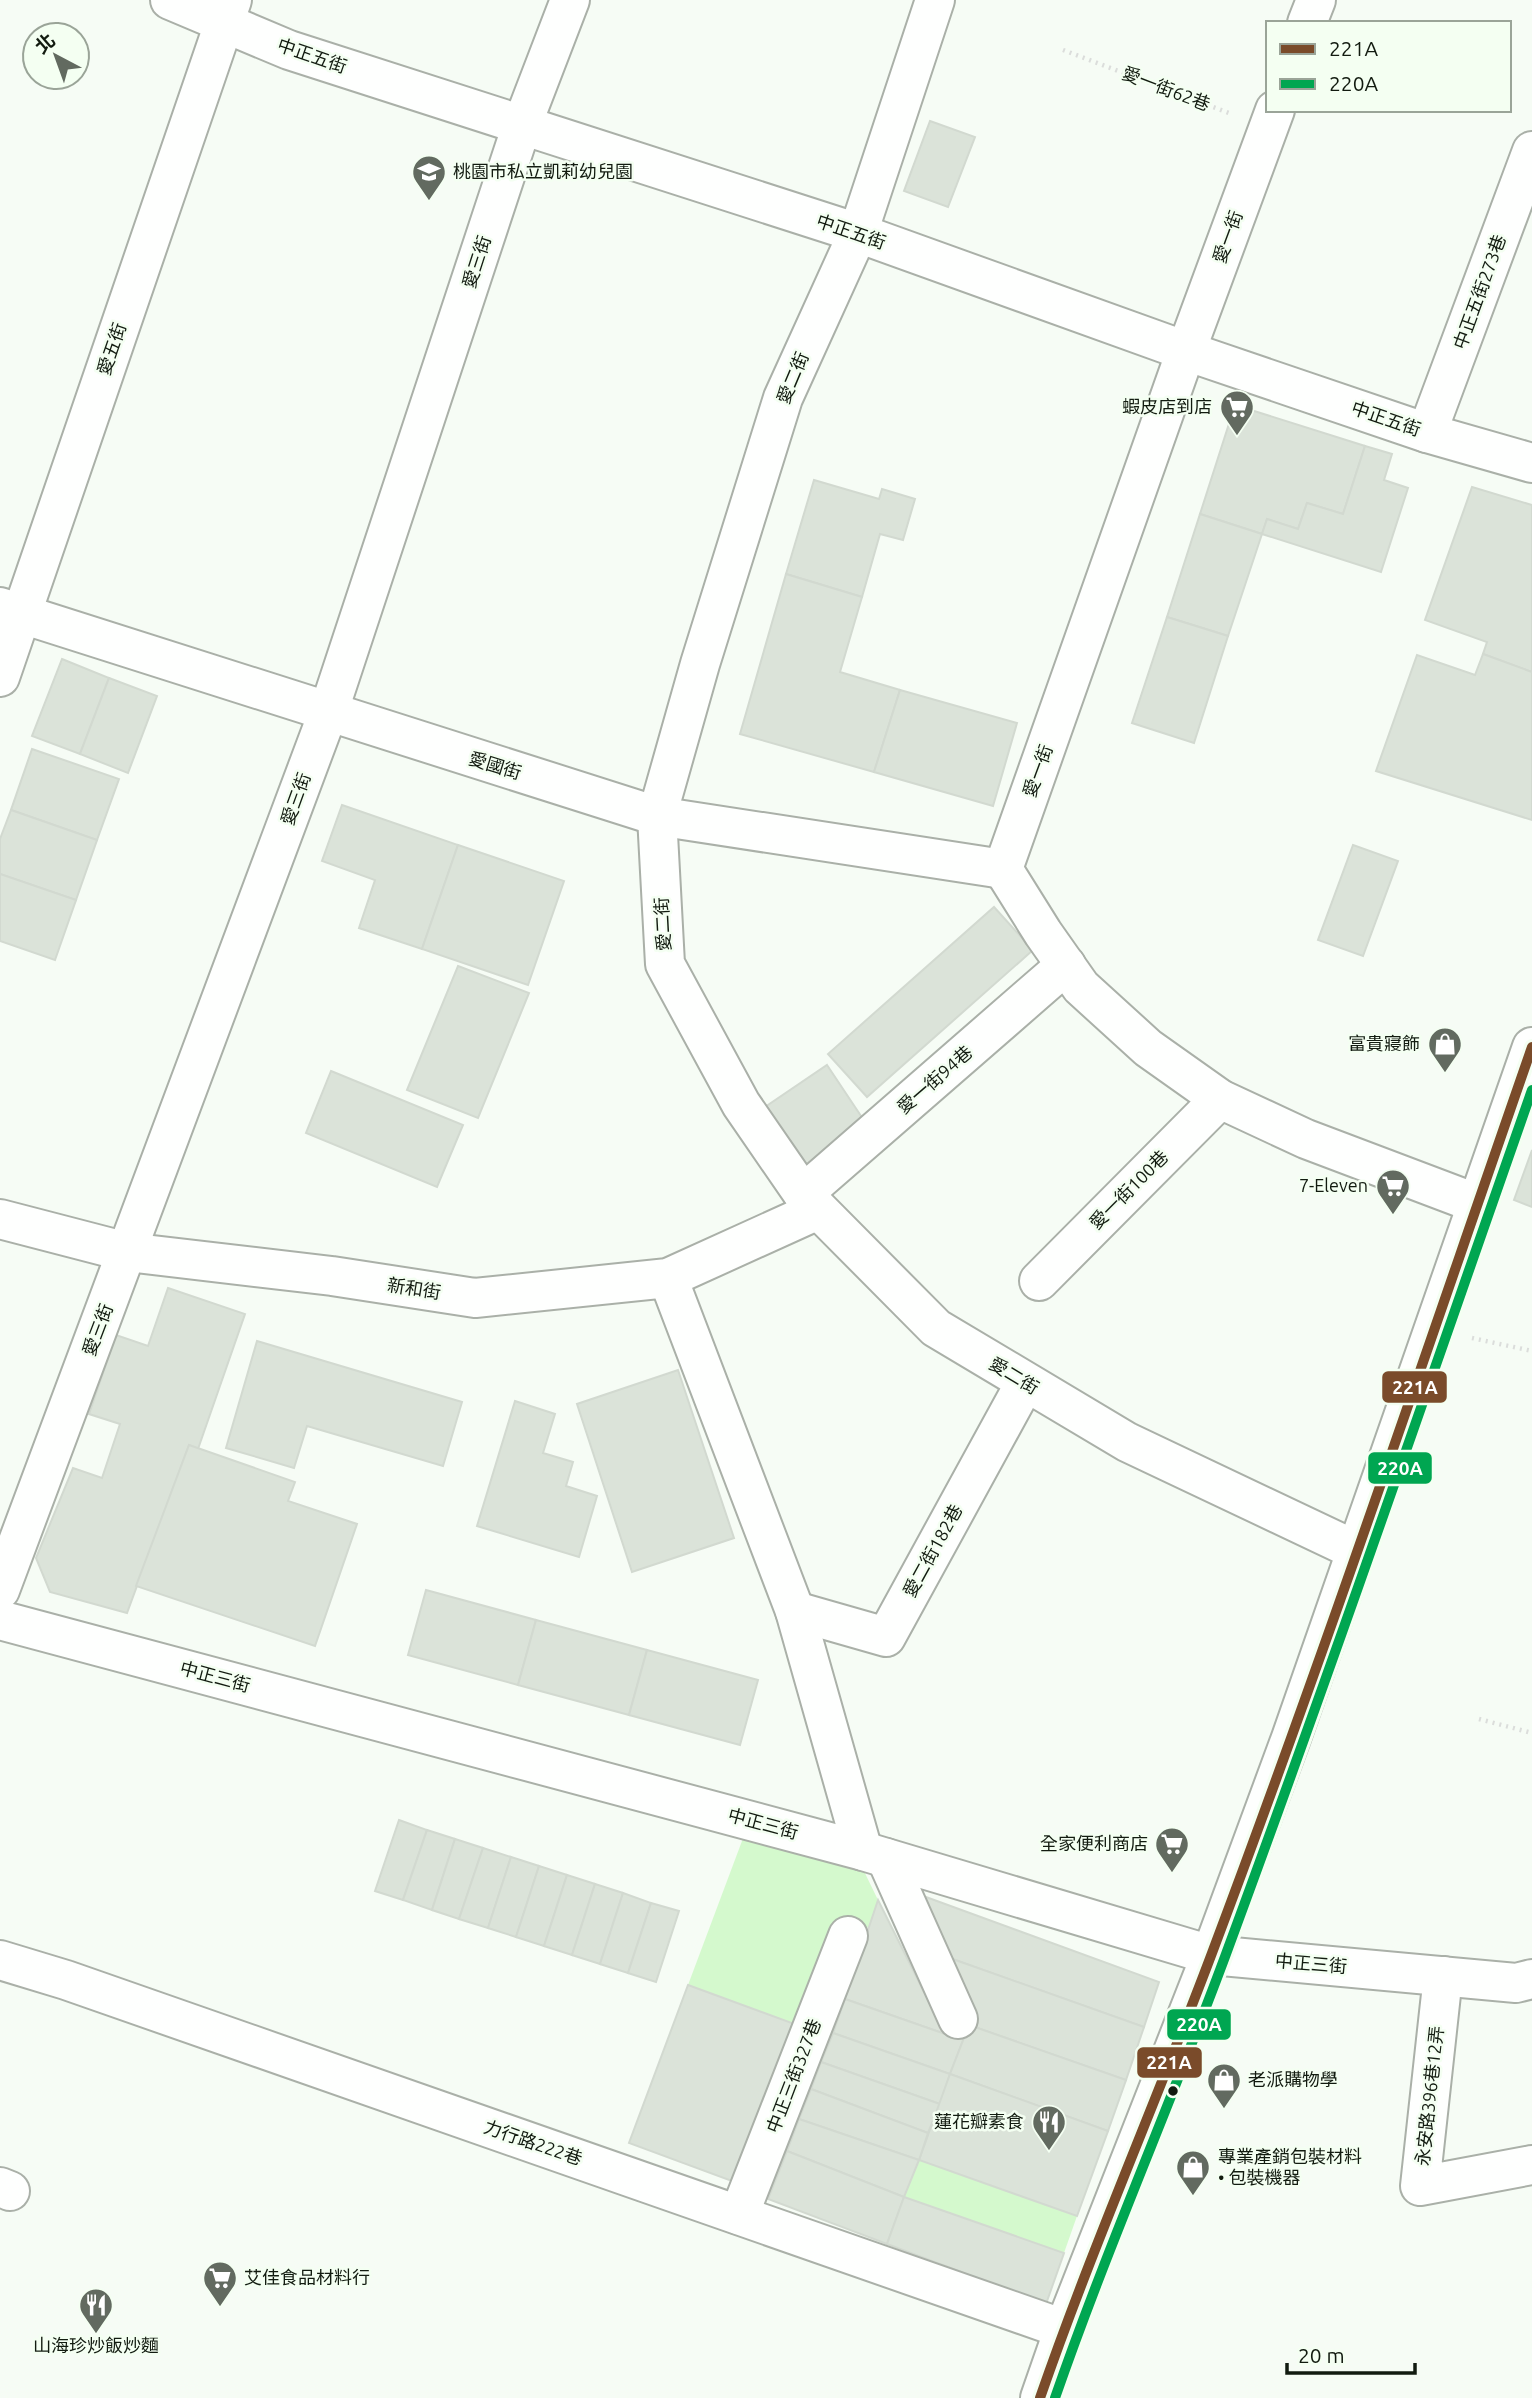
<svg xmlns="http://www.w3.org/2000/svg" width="1532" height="2398" font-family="Ubuntu,'Noto Sans TC',sans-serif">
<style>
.green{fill:#d4f9cd}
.building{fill:#dbe3d9;stroke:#d2d9d0;stroke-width:2}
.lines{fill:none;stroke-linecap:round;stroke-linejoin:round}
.minor-casing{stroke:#aab0a8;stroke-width:42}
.path{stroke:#dbdddb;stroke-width:4.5;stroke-dasharray:2 5;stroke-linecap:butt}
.minor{stroke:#fefffe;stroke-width:38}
.bus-1-casing{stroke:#f4fff2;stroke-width:16}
.bus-2-casing{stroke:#f4fff2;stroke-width:16}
.bus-1{stroke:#7a4b2a;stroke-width:10}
.bus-2{stroke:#00a651;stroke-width:10}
.bus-dot{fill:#121b10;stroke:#f4fff2;stroke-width:2.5}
.labels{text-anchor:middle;stroke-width:5;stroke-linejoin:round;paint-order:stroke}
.street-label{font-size:18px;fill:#121b10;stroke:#f4fff2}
.poi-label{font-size:18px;fill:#121b10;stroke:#f4fff2;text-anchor:end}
.line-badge{stroke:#f4fff2;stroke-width:2.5}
.badge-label{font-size:19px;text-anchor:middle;font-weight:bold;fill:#fff}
</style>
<rect width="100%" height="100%" fill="#f6fcf5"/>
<!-- green -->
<g class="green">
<path d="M745,1833L861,1865L878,1900L870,1928L841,1921L800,2026L688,1985Z"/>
<path d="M919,2160L1077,2216L1064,2253L904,2197Z"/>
</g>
<!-- building -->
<g class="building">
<path d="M930,121L975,137L948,207L904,191Z"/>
<path d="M1235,405L1365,446L1343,514L1307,503L1298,529L1267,519L1262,534L1200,514Z"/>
<path d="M1365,446L1392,454L1384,480L1408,488L1381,572L1262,534L1267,519L1298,529L1307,503L1343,514Z"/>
<path d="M814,480L879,499L882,489L915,499L903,540L880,534L862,597L786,574Z"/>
<path d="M1472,487L1532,505V672L1483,654L1487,642L1425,620Z"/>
<path d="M1200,514L1262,534L1228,636L1167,617Z"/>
<path d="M786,574L862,597L840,672L900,690L874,772L740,734Z"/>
<path d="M1167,617L1228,636L1194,743L1132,723Z"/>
<path d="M1483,654L1532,672V820L1376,771L1417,655L1475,675Z"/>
<path d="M62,659L109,678L80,754L32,736Z"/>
<path d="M109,678L157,696L128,773L80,754Z"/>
<path d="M900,690L1017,723L993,806L874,772Z"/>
<path d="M32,749L119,779L97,840L11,810Z"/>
<path d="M342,805L458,845L422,949L359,928L375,880L322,861Z"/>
<path d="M11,810L97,840L76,900L0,874V839Z"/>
<path d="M458,845L564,881L528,985L422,949Z"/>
<path d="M1353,845L1398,861L1363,956L1318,940Z"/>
<path d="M0,874L76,900L55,960L0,941Z"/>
<path d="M994,907L1033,950L867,1097L828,1054Z"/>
<path d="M458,966L529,993L478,1118L407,1090Z"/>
<path d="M827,1065L869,1128L807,1170L765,1107Z"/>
<path d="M331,1071L463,1125L437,1187L306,1133Z"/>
<path d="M1532,1150V1207L1514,1200Z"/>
<path d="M168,1288L245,1314L198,1449L189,1445L127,1613L50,1592L36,1558L73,1468L102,1478L120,1424L89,1414L116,1335L148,1346Z"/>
<path d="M257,1341L462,1402L443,1466L307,1426L294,1468L226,1448Z"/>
<path d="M678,1370L734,1538L632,1572L577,1404Z"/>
<path d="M515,1401L555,1414L543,1453L573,1462L566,1486L597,1496L579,1557L477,1526Z"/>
<path d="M189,1445L295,1482L288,1501L357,1524L315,1646L136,1586Z"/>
<path d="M426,1590L536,1620L518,1685L408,1655Z"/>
<path d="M536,1620L647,1650L629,1715L518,1685Z"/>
<path d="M647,1650L758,1680L740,1745L629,1715Z"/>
<path d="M399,1820L427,1830L403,1900L375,1891Z"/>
<path d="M427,1830L455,1839L432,1910L403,1900Z"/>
<path d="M455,1839L483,1848L459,1919L432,1910Z"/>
<path d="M483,1848L511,1857L488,1928L459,1919Z"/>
<path d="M511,1857L539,1866L516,1937L488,1928Z"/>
<path d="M539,1866L567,1875L544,1946L516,1937Z"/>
<path d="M567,1875L595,1884L572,1955L544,1946Z"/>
<path d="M595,1884L623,1893L600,1964L572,1955Z"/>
<path d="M623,1893L651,1903L628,1973L600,1964Z"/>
<path d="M915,1893L1159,1982L1144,2027L944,1956Z"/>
<path d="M878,1900L945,2034L845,1999Z"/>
<path d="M651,1903L679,1911L656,1982L628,1973Z"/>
<path d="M944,1956L1144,2027L1126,2080L969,2025Z"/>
<path d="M688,1985L800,2026L740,2184L629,2143Z"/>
<path d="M845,1999L945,2034L969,2025L950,2074L833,2033Z"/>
<path d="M969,2025L1126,2080L1108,2131L950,2074Z"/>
<path d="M833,2033L950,2074L940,2104L821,2062Z"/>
<path d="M821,2062L940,2104L928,2133L811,2089Z"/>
<path d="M950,2074L1108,2131L1077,2216L919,2160Z"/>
<path d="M811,2089L928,2133L919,2160L799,2119Z"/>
<path d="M799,2119L919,2160L904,2197L787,2151Z"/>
<path d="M787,2151L904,2197L887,2244L768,2199Z"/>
<path d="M904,2197L1064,2253L1046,2304L887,2244Z"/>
</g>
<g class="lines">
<!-- minor casing -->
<g class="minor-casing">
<g id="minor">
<path d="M170,0L289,50L858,233L1186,351L1427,433L1532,463"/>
<path d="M935,0L858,233L783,398L700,664L657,816L665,964L741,1104L803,1194L936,1328L1127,1442L1355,1550"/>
<path d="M1307,23L1316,0"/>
<path d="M1275,110L1186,351L1003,869L1043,933L1081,987L1148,1048L1220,1099L1306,1139L1478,1204"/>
<path d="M1427,433L1532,151"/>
<path d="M0,607L657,816L1003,869"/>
<path d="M0,677L232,0"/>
<path d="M803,1194L1066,965"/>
<path d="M0,1219L127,1252L332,1276L475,1298L668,1278L818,1210"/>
<path d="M668,1278L795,1611L863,1851"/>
<path d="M1039,1281L1220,1099"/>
<path d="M0,1590L328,713L522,125L570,0"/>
<path d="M795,1611L886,1637L1025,1383"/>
<path d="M0,1620L863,1851L1211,1955L1516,1983L1532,1979"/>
<path d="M886,1858L958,2019"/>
<path d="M0,1960L66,1980L1064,2329"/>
<path d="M1443,1976L1420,2186L1532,2165"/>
<path d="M0,2187L10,2191"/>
<path d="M739,2215L848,1936"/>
<path d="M1040,2398L1064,2329L1211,1955L1291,1738L1532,1047"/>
</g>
</g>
<!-- path -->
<g class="path">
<path d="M1063,50L1229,113"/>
<path d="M1472,1338L1532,1351"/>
<path d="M1479,1719L1532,1733"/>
</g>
<!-- minor -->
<use href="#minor" class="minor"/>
<!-- bus-1 casing -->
<g class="bus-1-casing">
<path id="bus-1" d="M1040,2398C1092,2248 1156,2102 1212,1953C1325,1653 1427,1349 1532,1047"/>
</g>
<!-- bus-2 casing -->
<g class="bus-2-casing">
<path id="bus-2" d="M1055,2398C1107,2248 1171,2103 1226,1954C1332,1667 1431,1378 1532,1090"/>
</g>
<!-- bus-1 -->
<use href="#bus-1" class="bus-1"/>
<!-- bus-2 -->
<use href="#bus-2" class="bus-2"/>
</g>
<!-- icons -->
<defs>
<g id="school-pin" transform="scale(1.75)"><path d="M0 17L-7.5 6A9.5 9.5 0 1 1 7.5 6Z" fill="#626a60" stroke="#f4fff2"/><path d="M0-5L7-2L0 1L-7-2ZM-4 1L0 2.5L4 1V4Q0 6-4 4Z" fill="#fff"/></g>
<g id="supermarket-pin" transform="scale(1.75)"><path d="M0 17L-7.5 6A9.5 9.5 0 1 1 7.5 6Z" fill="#626a60" stroke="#f4fff2"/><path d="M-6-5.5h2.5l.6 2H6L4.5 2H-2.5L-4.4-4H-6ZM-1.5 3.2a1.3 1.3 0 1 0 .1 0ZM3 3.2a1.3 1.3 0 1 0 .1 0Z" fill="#fff"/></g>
<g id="shop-pin" transform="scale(1.75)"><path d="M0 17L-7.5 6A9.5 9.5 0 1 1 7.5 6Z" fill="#626a60" stroke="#f4fff2"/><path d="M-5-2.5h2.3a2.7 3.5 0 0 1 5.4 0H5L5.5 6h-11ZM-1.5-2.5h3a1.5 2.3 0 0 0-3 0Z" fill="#fff"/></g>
<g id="restaurant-pin" transform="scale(1.75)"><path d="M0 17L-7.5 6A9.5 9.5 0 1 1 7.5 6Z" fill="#626a60" stroke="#f4fff2"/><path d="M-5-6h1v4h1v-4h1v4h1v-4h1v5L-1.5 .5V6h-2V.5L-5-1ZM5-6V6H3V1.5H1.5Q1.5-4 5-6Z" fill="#fff"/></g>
</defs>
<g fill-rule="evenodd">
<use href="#school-pin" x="429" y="172"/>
<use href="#supermarket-pin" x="1237" y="407"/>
<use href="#shop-pin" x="1445" y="1044"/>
<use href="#supermarket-pin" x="1393" y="1186"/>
<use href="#supermarket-pin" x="1172" y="1844"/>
<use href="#shop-pin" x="1224" y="2080"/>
<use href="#restaurant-pin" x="1049" y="2122"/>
<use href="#shop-pin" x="1193" y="2167"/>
<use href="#supermarket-pin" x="220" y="2278"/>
<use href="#restaurant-pin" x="96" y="2305"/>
</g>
<!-- markers -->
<circle class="bus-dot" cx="1173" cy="2091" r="6"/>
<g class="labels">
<!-- street labels -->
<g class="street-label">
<text transform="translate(312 56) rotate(19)" y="6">中正五街</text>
<text transform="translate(1166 89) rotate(21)" y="6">愛一街62巷</text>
<text transform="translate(851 232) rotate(19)" y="6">中正五街</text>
<text transform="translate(1228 237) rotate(-70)" y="6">愛一街</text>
<text transform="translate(477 262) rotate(-72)" y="6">愛三街</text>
<text transform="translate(1480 292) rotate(-70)" y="6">中正五街273巷</text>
<text transform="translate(112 349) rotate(-71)" y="6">愛五街</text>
<text transform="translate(793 378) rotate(-67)" y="6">愛二街</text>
<text transform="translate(1386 419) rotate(19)" y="6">中正五街</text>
<text transform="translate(495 766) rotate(17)" y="6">愛國街</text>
<text transform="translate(1038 771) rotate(-70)" y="6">愛一街</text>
<text transform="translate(296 799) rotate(-70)" y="6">愛三街</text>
<text transform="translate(663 924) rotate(-93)" y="6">愛二街</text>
<text transform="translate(935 1080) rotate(-41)" y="6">愛一街94巷</text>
<text transform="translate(1129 1190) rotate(-45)" y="6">愛一街100巷</text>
<text transform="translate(414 1289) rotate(9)" y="6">新和街</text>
<text transform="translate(98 1330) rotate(-69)" y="6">愛三街</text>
<text transform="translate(1014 1376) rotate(31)" y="6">愛二街</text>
<text transform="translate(933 1551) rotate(-61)" y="6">愛二街182巷</text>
<text transform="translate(215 1677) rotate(15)" y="6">中正三街</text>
<text transform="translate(763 1824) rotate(15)" y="6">中正三街</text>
<text transform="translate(1311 1964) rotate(5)" y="6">中正三街</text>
<text transform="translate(794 2076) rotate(-69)" y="6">中正三街327巷</text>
<text transform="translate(1430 2096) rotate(-84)" y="6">永安路396巷12弄</text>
<text transform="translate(533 2143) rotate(19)" y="6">力行路222巷</text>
</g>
<!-- poi labels -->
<g class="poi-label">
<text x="453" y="178" text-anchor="start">桃園市私立凱莉幼兒園</text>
<text x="1212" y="413">蝦皮店到店</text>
<text x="1420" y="1050">富貴寢飾</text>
<text x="1368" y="1192">7-Eleven</text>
<text x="1148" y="1850">全家便利商店</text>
<text x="1248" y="2086" text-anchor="start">老派購物學</text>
<text x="1024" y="2128">蓮花瓣素食</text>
<text x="1218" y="2163" text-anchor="start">專業產銷包裝材料<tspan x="1218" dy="21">• 包裝機器</tspan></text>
<text x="244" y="2284" text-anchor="start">艾佳食品材料行</text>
<text x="96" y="2352" text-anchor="middle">山海珍炒飯炒麵</text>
</g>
</g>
<g class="line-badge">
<rect x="1381" y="1370" width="67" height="34" rx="7" fill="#7a4b2a"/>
<rect x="1367" y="1451" width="66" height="34" rx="7" fill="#00a651"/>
<rect x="1166" y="2008" width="66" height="33" rx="7" fill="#00a651"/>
<rect x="1136" y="2046" width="67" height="33" rx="7" fill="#7a4b2a"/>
</g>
<g class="badge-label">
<text x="1415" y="1394">221A</text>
<text x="1400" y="1475">220A</text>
<text x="1199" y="2031">220A</text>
<text x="1169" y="2069">221A</text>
</g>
<!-- legend -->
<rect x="1266" y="21" width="245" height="91" fill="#f4fff2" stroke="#9aa498" stroke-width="2"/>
<rect x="1280" y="44" width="35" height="10" fill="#7a4b2a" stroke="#9aa498" stroke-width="2"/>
<text x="1329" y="56" font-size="21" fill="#121b10">221A</text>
<rect x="1280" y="79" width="35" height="10" fill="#00a651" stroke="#9aa498" stroke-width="2"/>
<text x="1329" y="91" font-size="21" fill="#121b10">220A</text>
<!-- north arrow -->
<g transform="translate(56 56) rotate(319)"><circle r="33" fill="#f4fff2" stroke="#9aa498" stroke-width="2"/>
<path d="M0-5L12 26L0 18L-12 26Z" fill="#626a60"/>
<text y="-10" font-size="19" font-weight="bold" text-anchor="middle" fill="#121b10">北</text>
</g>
<!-- scale -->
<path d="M1287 2363v10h128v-10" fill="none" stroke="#121b10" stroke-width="3.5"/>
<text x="1298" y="2363" font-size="21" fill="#121b10" stroke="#f4fff2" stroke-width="5" paint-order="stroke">20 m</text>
</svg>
